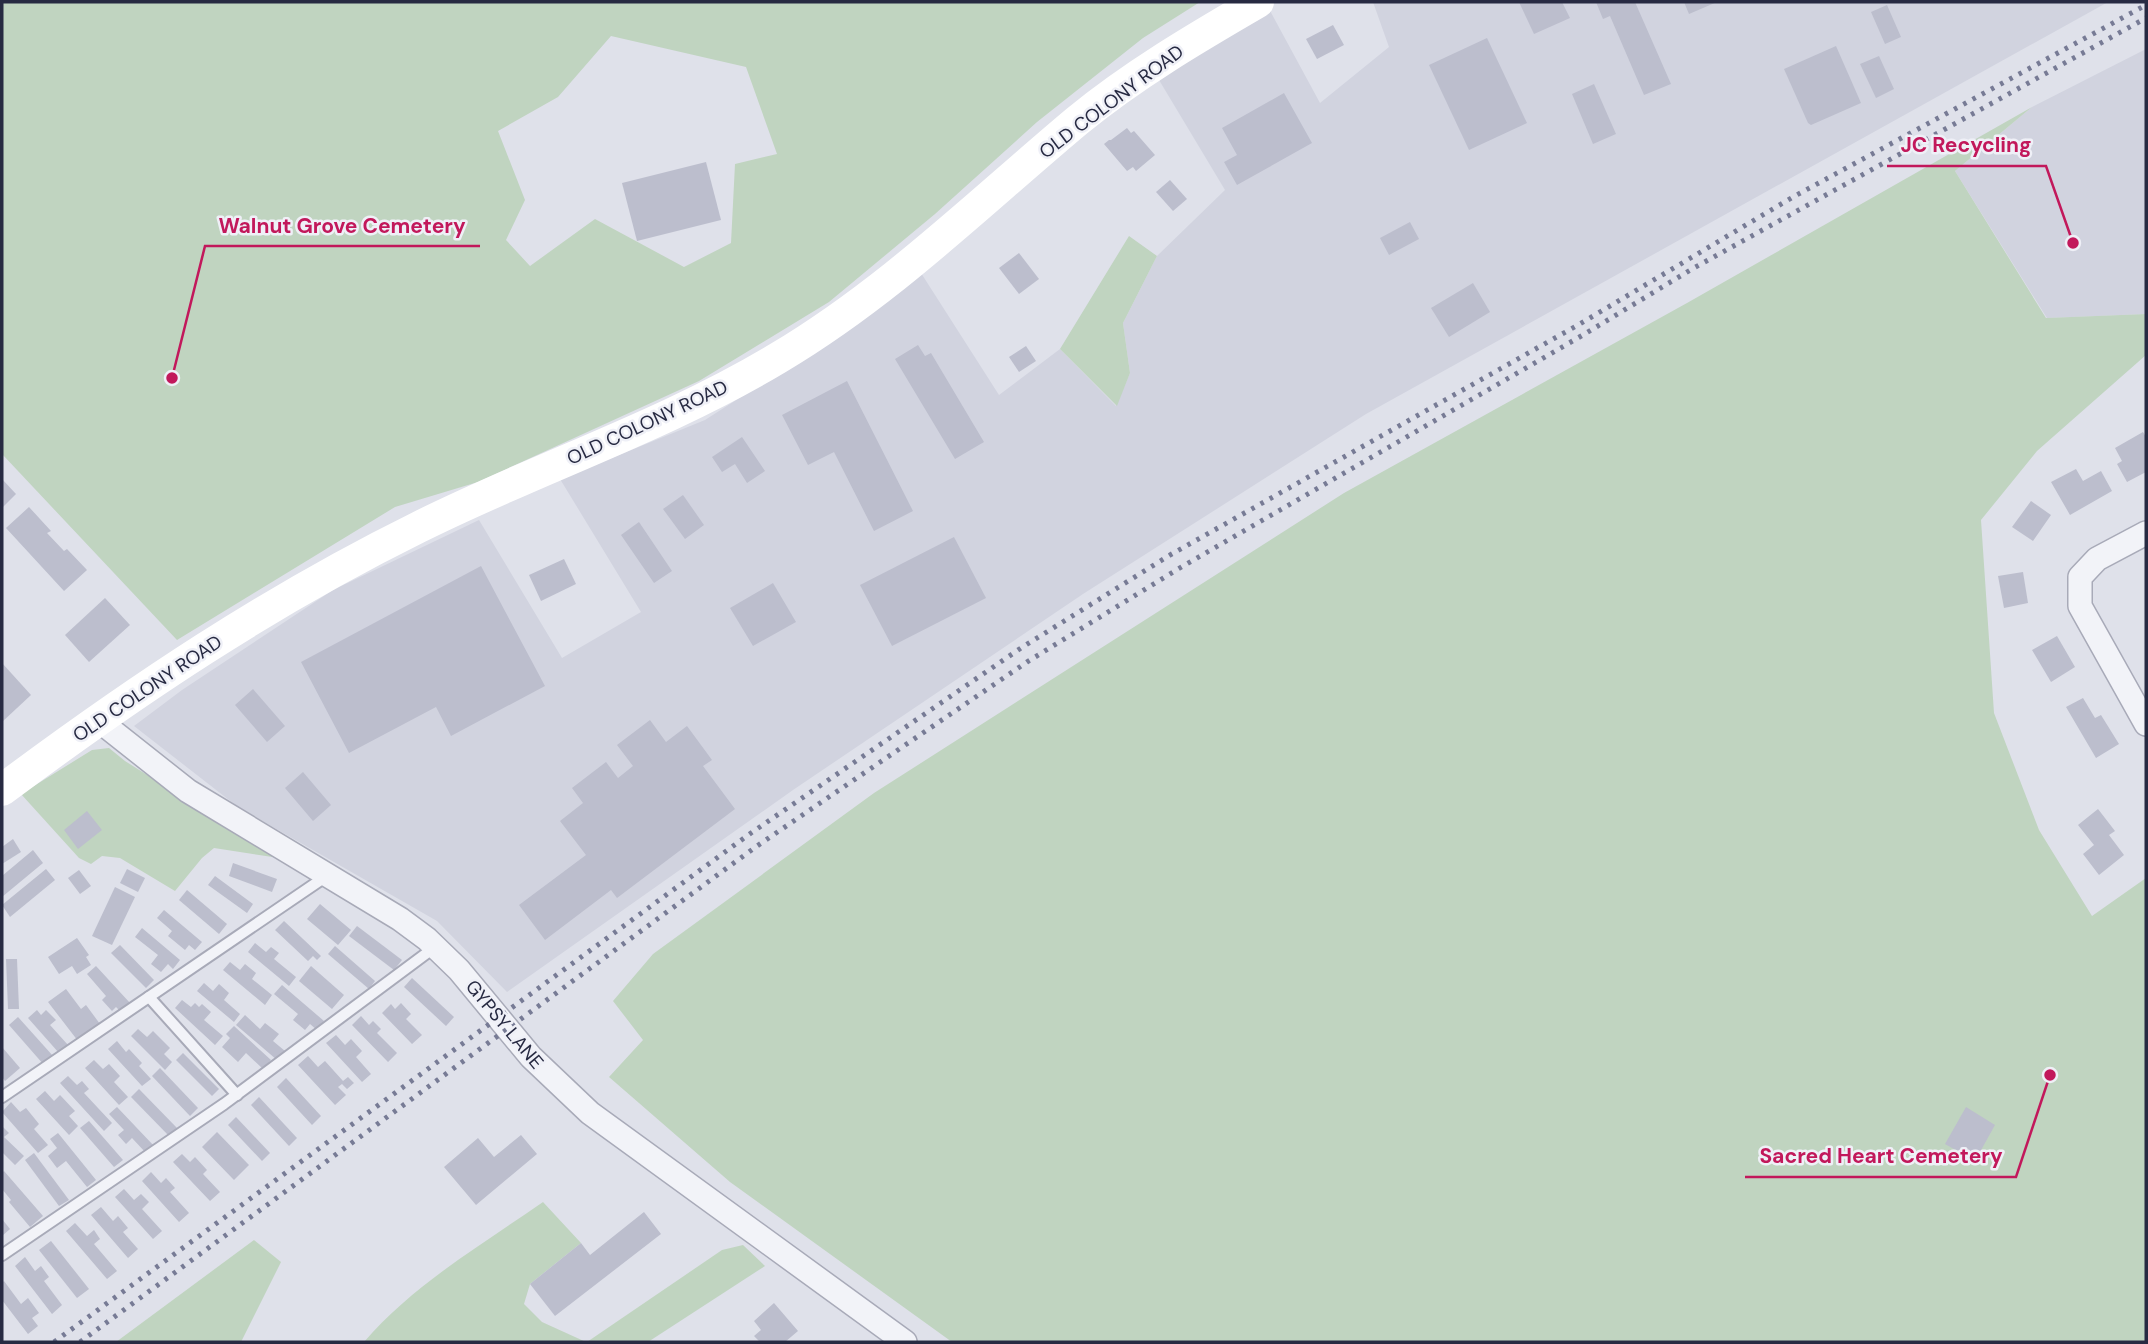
<svg xmlns="http://www.w3.org/2000/svg" width="2148" height="1344" font-family="'DM Sans',sans-serif">
<style>
.built{fill:#d1d3df}
.green{fill:#c0d4c0;fill-rule:evenodd}
.building{fill:#bcbecd}
.lines{fill:none;stroke-linecap:round;stroke-linejoin:round}
.lane-casing{stroke:#a8aab8;stroke-width:14}
.street-casing{stroke:#a8aab8;stroke-width:26}
.lane{stroke:#f2f3f8;stroke-width:10}
.street{stroke:#f2f3f8;stroke-width:23}
.secondary{stroke:#fff;stroke-width:32}
.rail{stroke:#777b95;stroke-width:5;stroke-dasharray:3.5 7;stroke-linecap:butt}
.labels{text-anchor:middle;stroke-width:5;stroke-linejoin:round;paint-order:stroke}
.street-label{font-size:19px;fill:#272a42;stroke:#eff0f7}
.leader{fill:none;stroke:#c2185b;stroke-width:2.5}
.callout-dot{fill:#c2185b;stroke:#eff0f7;stroke-width:2.5}
.callout-label{font-size:21px;text-anchor:middle;font-weight:bold;fill:#c2185b;stroke:#eff0f7;stroke-width:5;stroke-linejoin:round;paint-order:stroke}
</style>
<rect width="100%" height="100%" fill="#dfe1ea"/>
<!-- built -->
<g class="built">
<path d="M1373,2H2108L1366,414L1083,594L793,790L507,992L437,921L238,807L134,726L182,690L333,590L479,520L562,658L641,612L560,479L705,420L822,345L921,273L999,395L1060,349L1116,406L1130,373L1123,323L1157,256L1225,190L1159,80L1269,9L1320,103L1389,47Z"/>
<path d="M2146,49V314L2047,318L1955,171L2032,107Z"/>
</g>
<!-- green -->
<g class="green">
<path d="M2,2H1200L1143,38L1037,122L935,214L829,302L699,381L478,482L395,507L177,640L2,454ZM611,36L746,67L777,154L735,164L731,243L684,267L595,219L530,266L506,240L525,200L498,131L558,97Z"/>
<path d="M2032,107L1955,171L2046,318L2146,314V355L2037,451L1981,520L1994,713L2039,830L2092,916L2146,878V1342H952L730,1182L609,1077L643,1040L613,1001L653,954L874,793L1344,493L1687,303Z"/>
<path d="M1129,236L1157,256L1123,323L1130,373L1117,406L1060,349Z"/>
<path d="M109,748L125,761L279,858L214,848L202,858L175,891L120,858L102,856L91,864L79,858L21,794L92,750Z"/>
<path d="M543,1202L581,1243L530,1284L524,1304L542,1322L586,1342H364C413,1285 481,1245 543,1202Z"/>
<path d="M254,1240L281,1262L241,1342H116Z"/>
<path d="M743,1245L765,1266L648,1342H587L722,1250Z"/>
</g>
<!-- building -->
<g class="building">
<path d="M1519,2H1562L1570,18L1534,34Z"/>
<path d="M1596,2H1635L1671,84L1644,95L1610,16L1603,19Z"/>
<path d="M1684,2H1717L1689,14Z"/>
<path d="M1887,5L1901,37L1885,44L1871,12Z"/>
<path d="M1333,25L1344,45L1317,59L1306,39Z"/>
<path d="M1487,38L1527,123L1469,150L1429,65Z"/>
<path d="M1836,46L1861,103L1811,125L1808,123L1784,69Z"/>
<path d="M1879,56L1894,89L1876,98L1860,64Z"/>
<path d="M1594,84L1616,134L1593,144L1572,94Z"/>
<path d="M1284,93L1312,143L1237,185L1224,162L1237,155L1222,128Z"/>
<path d="M1127,128L1131,133L1134,131L1155,155L1136,171L1133,167L1127,171L1104,144L1109,140H1111Z"/>
<path d="M706,162L721,220L637,241L622,183Z"/>
<path d="M1170,180L1187,199L1173,211L1156,192Z"/>
<path d="M1410,222L1419,239L1389,255L1380,238Z"/>
<path d="M1019,253L1039,279L1019,294L999,268Z"/>
<path d="M1473,283L1490,312L1449,337L1431,308Z"/>
<path d="M918,345L925,356L931,353L984,442L955,459L895,359Z"/>
<path d="M1026,346L1036,361L1019,372L1009,357Z"/>
<path d="M847,381L913,511L874,531L834,452L808,465L782,415Z"/>
<path d="M2143,432L2146,437V472L2127,482L2117,464L2122,461L2115,448Z"/>
<path d="M742,437L765,471L747,483L735,464L722,472L712,457Z"/>
<path d="M2076,469L2083,481L2101,471L2112,491L2070,515L2051,482Z"/>
<path d="M2,479L16,494L2,508Z"/>
<path d="M683,495L704,525L685,539L663,509Z"/>
<path d="M2031,501L2051,515L2033,541L2012,527Z"/>
<path d="M29,507L51,531L47,533L64,551L67,549L87,570L64,591L6,528Z"/>
<path d="M639,522L672,571L654,583L621,535Z"/>
<path d="M954,537L986,598L892,646L860,585Z"/>
<path d="M564,559L576,584L541,601L529,575Z"/>
<path d="M481,566L545,686L451,736L436,707L349,753L301,662Z"/>
<path d="M2023,572L2028,603L2004,608L1998,576Z"/>
<path d="M773,583L796,622L753,646L730,608Z"/>
<path d="M105,598L130,625L89,662L65,635Z"/>
<path d="M2057,636L2075,667L2051,682L2032,650Z"/>
<path d="M2,663L31,695L2,722Z"/>
<path d="M253,689L285,726L267,742L235,705Z"/>
<path d="M2083,698L2095,718L2101,715L2119,744L2096,758L2066,707Z"/>
<path d="M650,720L666,742L687,726L712,760L703,766L735,809L617,898L611,890L545,940L519,905L586,855L560,821L583,803L572,788L606,762L618,778L633,766L617,745Z"/>
<path d="M303,772L331,805L313,821L285,788Z"/>
<path d="M2098,809L2115,831L2109,835L2124,855L2099,875L2083,854L2094,845L2078,825Z"/>
<path d="M87,811L102,830L78,849L64,830Z"/>
<path d="M13,839L21,852L2,864V847Z"/>
<path d="M33,850L43,863L2,897V876Z"/>
<path d="M233,863L277,879L272,892L229,876Z"/>
<path d="M46,869L55,880L10,917L2,905Z"/>
<path d="M127,869L145,878L138,892L120,883Z"/>
<path d="M79,870L91,886L80,894L68,878Z"/>
<path d="M215,876L253,904L247,913L208,885Z"/>
<path d="M115,887L135,897L112,945L92,936Z"/>
<path d="M187,890L227,924L219,934L179,900Z"/>
<path d="M320,904L351,930L338,945L307,919Z"/>
<path d="M164,910L202,942L195,950L189,945L185,950L168,936L172,931L157,918Z"/>
<path d="M284,921L321,956L317,960L313,956L308,961L275,930Z"/>
<path d="M357,926L402,960L394,970L349,936Z"/>
<path d="M142,928L180,960L173,969L168,964L161,972L151,964L158,955L135,937Z"/>
<path d="M77,938L89,955L86,957L91,965L77,974L72,966L59,974L48,957Z"/>
<path d="M255,943L266,952L271,947L279,953L274,959L296,977L289,986L248,952Z"/>
<path d="M120,945L154,980L146,988L111,953Z"/>
<path d="M335,946L375,981L369,989L328,954Z"/>
<path d="M6,959H17L19,1009H8Z"/>
<path d="M230,962L240,970L245,964L256,973L252,979L272,995L265,1005L223,970Z"/>
<path d="M96,966L130,1003L120,1011L116,1007L112,1011L102,1000L106,996L87,974Z"/>
<path d="M311,966L344,995L332,1009L299,981Z"/>
<path d="M412,978L454,1017L446,1026L404,987Z"/>
<path d="M204,983L213,991L219,984L229,993L224,1000L240,1014L234,1022L197,991Z"/>
<path d="M282,985L324,1021L317,1030L310,1024L305,1030L293,1020L298,1014L274,994Z"/>
<path d="M66,989L81,1009L86,1005L100,1024L78,1041L48,1002Z"/>
<path d="M182,1000L191,1007L195,1003L199,1007L202,1004L211,1012L204,1020L223,1036L215,1045L175,1008Z"/>
<path d="M401,1003L411,1014L406,1019L422,1035L412,1044L382,1013L391,1004L395,1009Z"/>
<path d="M37,1010L41,1015L46,1010L56,1020L50,1025L68,1045L59,1053L28,1018Z"/>
<path d="M245,1015L260,1029L265,1023L279,1034L273,1041L285,1051L277,1060L236,1025Z"/>
<path d="M361,1016L369,1025L373,1021L381,1029L377,1033L397,1053L388,1062L352,1025Z"/>
<path d="M18,1017L53,1056L44,1065L9,1025Z"/>
<path d="M234,1026L271,1060L263,1069L246,1053L238,1062L222,1047L230,1038L226,1034Z"/>
<path d="M138,1029L147,1037L153,1031L170,1048L164,1054L172,1062L165,1070L131,1036Z"/>
<path d="M336,1035L345,1045L351,1039L362,1051L356,1057L371,1074L362,1082L326,1043Z"/>
<path d="M117,1041L126,1052L129,1049L142,1063L139,1066L151,1079L142,1086L108,1049Z"/>
<path d="M2,1047L20,1068L5,1081L2,1077Z"/>
<path d="M183,1053L219,1089L212,1096L176,1060Z"/>
<path d="M308,1056L318,1067L325,1061L343,1081L348,1077L354,1083L347,1089L342,1084L338,1087L346,1095L335,1105L298,1065Z"/>
<path d="M94,1060L103,1069L109,1064L120,1076L114,1082L128,1097L119,1105L85,1068Z"/>
<path d="M160,1068L198,1108L190,1116L152,1076Z"/>
<path d="M68,1076L77,1085L82,1081L89,1089L84,1093L112,1123L104,1131L60,1083Z"/>
<path d="M286,1078L321,1116L312,1125L277,1087Z"/>
<path d="M139,1089L177,1128L169,1136L131,1097Z"/>
<path d="M45,1091L54,1101L60,1095L75,1111L69,1116L78,1126L69,1135L36,1099Z"/>
<path d="M259,1097L297,1138L289,1146L251,1105Z"/>
<path d="M11,1102L20,1112L26,1108L39,1124L34,1129L48,1145L38,1153L2,1112Z"/>
<path d="M117,1107L154,1146L146,1153L132,1138L126,1144L118,1135L124,1130L109,1114Z"/>
<path d="M1966,1107L1995,1125L1975,1161L1945,1144Z"/>
<path d="M236,1117L270,1153L262,1161L228,1125Z"/>
<path d="M89,1121L123,1160L114,1167L80,1128Z"/>
<path d="M2,1126L9,1133L4,1137L24,1156L15,1165L2,1152Z"/>
<path d="M217,1132L249,1165L234,1180L202,1147Z"/>
<path d="M58,1133L96,1180L87,1187L66,1161L57,1168L48,1156L57,1148L50,1139Z"/>
<path d="M521,1135L537,1154L476,1205L444,1167L478,1138L494,1157Z"/>
<path d="M34,1153L69,1200L59,1206L25,1160Z"/>
<path d="M182,1154L190,1162L195,1157L207,1170L203,1174L220,1192L210,1201L173,1162Z"/>
<path d="M4,1171L43,1216L30,1227L9,1202L11,1200L2,1189V1173Z"/>
<path d="M151,1172L161,1183L166,1178L175,1188L170,1192L189,1213L179,1222L142,1181Z"/>
<path d="M124,1189L134,1200L141,1194L149,1202L142,1209L162,1231L153,1239L115,1197Z"/>
<path d="M101,1207L113,1221L118,1216L128,1228L123,1232L138,1249L128,1258L91,1215Z"/>
<path d="M644,1212L661,1234L555,1316L530,1284L581,1243L590,1255Z"/>
<path d="M2,1219L10,1229L2,1236Z"/>
<path d="M75,1223L87,1236L94,1230L100,1239L94,1244L117,1271L107,1279L66,1231Z"/>
<path d="M51,1241L89,1289L77,1298L39,1250Z"/>
<path d="M25,1257L35,1271L41,1266L49,1277L44,1281L62,1305L52,1314L15,1266Z"/>
<path d="M4,1281L21,1304L28,1298L39,1313L32,1318L38,1326L28,1334L2,1300V1283Z"/>
<path d="M774,1303L798,1331L785,1342H760L754,1336L761,1330L754,1321Z"/>
</g>
<g class="lines">
<!-- lane casing -->
<g class="lane-casing">
<g id="lane">
<path d="M149,997L237,1095"/>
<path d="M2,1097L328,875"/>
<path d="M2,1255L224,1104L435,947"/>
</g>
</g>
<!-- street casing -->
<g class="street-casing">
<g id="street">
<path d="M2146,533L2097,559L2080,577V606L2146,724"/>
<path d="M97,719L188,791L400,919L427,939L459,970L531,1057L590,1113L905,1342"/>
</g>
</g>
<!-- lane -->
<use href="#lane" class="lane"/>
<!-- street -->
<use href="#street" class="street"/>
<!-- secondary -->
<path class="secondary" d="M2,790C136,690 269,601 419,527C537,468 665,426 778,358C889,292 979,203 1077,121C1133,75 1196,38 1258,2"/>
<!-- rail -->
<g class="rail">
<path d="M54,1342L751,833L1021,648L1170,555L1578,325L1793,197L2146,5"/>
<path d="M80,1342L757,846L1027,662L1178,569L1583,335L1692,269L2146,18"/>
</g>
</g>
<g class="labels">
<!-- street labels -->
<g class="street-label">
<text transform="translate(1111 101) rotate(-37)" y="7">OLD COLONY ROAD</text>
<text transform="translate(647 422) rotate(-25)" y="7">OLD COLONY ROAD</text>
<text transform="translate(147 688) rotate(-34)" y="7">OLD COLONY ROAD</text>
<text transform="translate(505 1024) rotate(50)" y="7">GYPSY LANE</text>
</g>
</g>
<!-- callouts -->
<path class="leader" d="M2073 243L2046 166H1887M172 378L205 246H480M2050 1075L2016 1177H1745"/>
<g class="callout-dot">
<circle cx="2073" cy="243" r="7"/>
<circle cx="172" cy="378" r="7"/>
<circle cx="2050" cy="1075" r="7"/>
</g>
<g class="callout-label">
<text x="1966" y="152">JC Recycling</text>
<text x="342" y="233">Walnut Grove Cemetery</text>
<text x="1881" y="1163">Sacred Heart Cemetery</text>
</g>
<!-- border -->
<rect width="2148" height="1344" fill="none" stroke="#272a42" stroke-width="7"/>
</svg>
